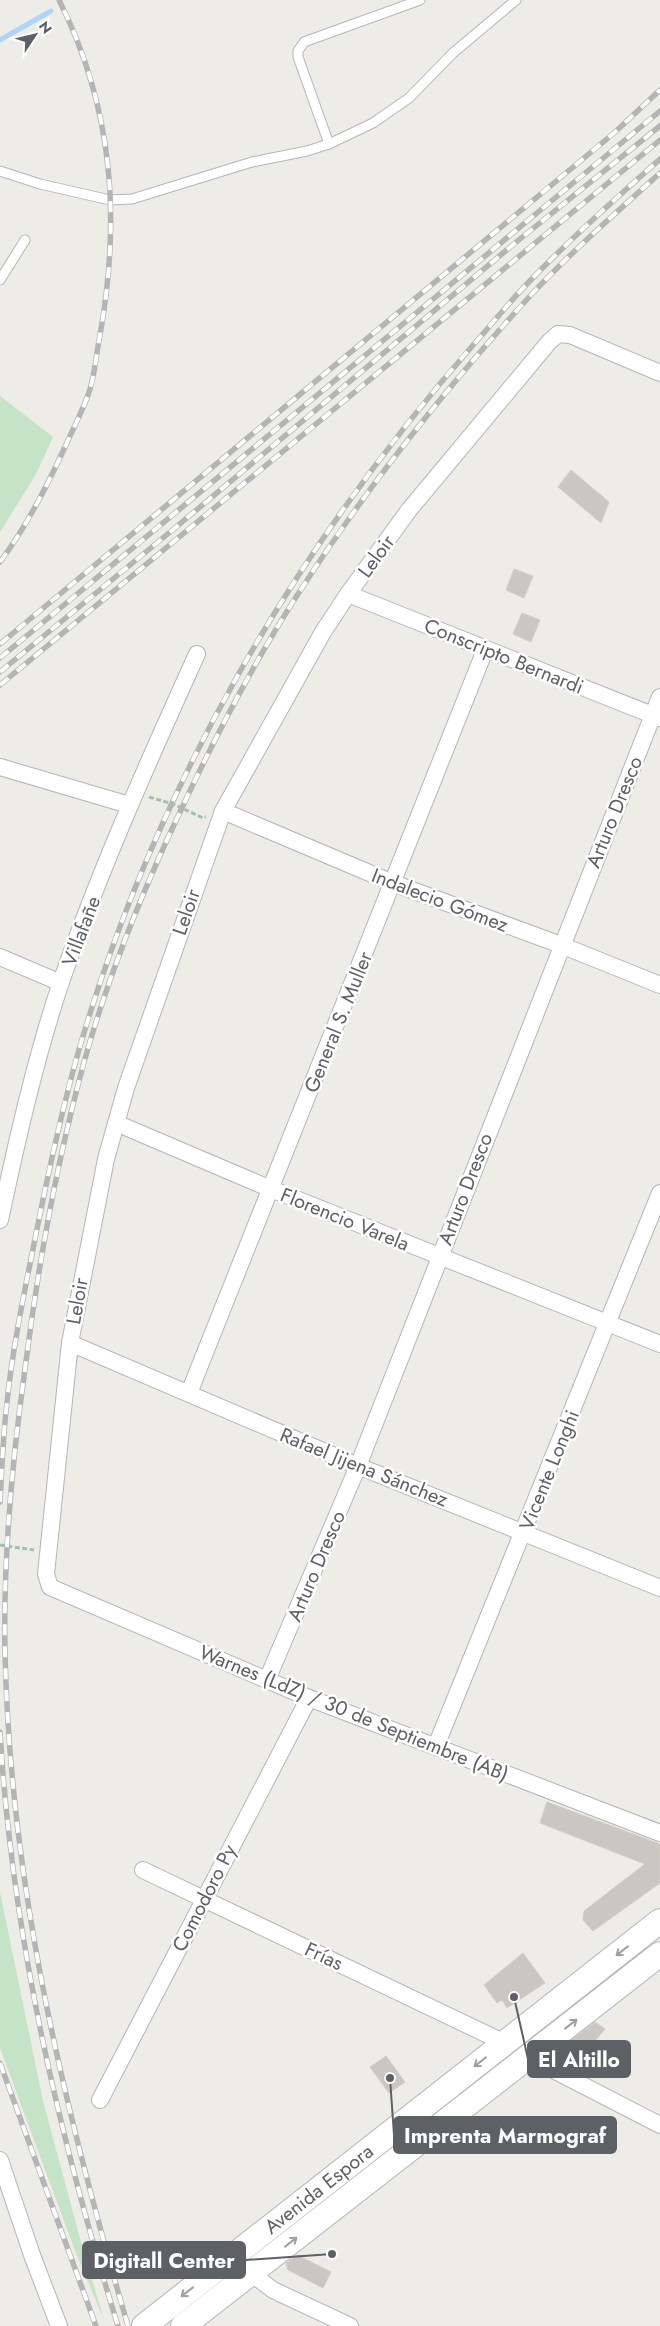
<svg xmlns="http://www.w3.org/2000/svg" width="660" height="2326" font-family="Jost,sans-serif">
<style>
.green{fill:#c5e3c6}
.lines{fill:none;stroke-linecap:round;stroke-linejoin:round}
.stream{stroke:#aed5f5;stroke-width:5}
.building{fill:#cac7c2;stroke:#d2cec5}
.lane-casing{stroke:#b3b5b9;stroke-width:11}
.street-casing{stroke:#b3b5b9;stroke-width:18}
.secondary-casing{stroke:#b2b4b9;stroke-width:26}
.path{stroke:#9fc3ab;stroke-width:3;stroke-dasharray:5 2.5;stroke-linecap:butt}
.lane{stroke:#fff;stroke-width:9}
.street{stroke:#fff;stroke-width:16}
.secondary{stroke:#fff;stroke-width:24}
.rail-casing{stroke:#b3b4b4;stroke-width:5.5}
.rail{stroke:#fff;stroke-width:4;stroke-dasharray:11;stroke-linecap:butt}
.oneway{stroke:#9ea0a2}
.labels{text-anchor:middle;stroke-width:5;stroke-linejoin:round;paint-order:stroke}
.street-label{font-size:20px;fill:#5d6064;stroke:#fff}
.leader{fill:none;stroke:#5d6064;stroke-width:2}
.callout-dot{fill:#5d6064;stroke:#fff;stroke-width:2}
.callout{fill:#5d6064;stroke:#5d6064;stroke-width:2}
.callout-label{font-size:21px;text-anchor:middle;font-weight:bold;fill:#fff}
</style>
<rect width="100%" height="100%" fill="#eeece6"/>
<!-- green -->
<g class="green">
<path d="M0,396L53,437L36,474L0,532Z"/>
<path d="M0,1892L43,2101L82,2246L104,2320L74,2248L0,2048Z"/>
</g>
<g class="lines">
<!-- stream -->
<path class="stream" d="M0,40L51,11"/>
</g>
<!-- building -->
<g class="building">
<path d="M571,470L609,502L601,523L558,487Z"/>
<path d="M514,569L533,576L524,598L506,590Z"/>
<path d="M522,613L540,620L531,642L513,634Z"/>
<path d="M547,1802L660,1844V1883L593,1931L583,1920L584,1911L645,1864L540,1823Z"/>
<path d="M523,1953L545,1983L507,2008L502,2000L497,2003L484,1985Z"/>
<path d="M595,2022L605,2029L594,2042L614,2056L607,2074L564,2052V2046Z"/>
<path d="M386,2056L405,2082L389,2093L370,2067Z"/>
<path d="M297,2255L331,2272L323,2288L288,2270L286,2263Z"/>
</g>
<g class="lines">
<!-- lane casing -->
<g class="lane-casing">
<g id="lane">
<path d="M329,144L298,57V51L304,42L420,0"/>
<path d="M0,171L40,184L110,200L132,199L252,162L307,151L329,144L373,123L409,98L453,53L516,0"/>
<path d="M0,280L25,240"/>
</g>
</g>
<!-- street casing -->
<g class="street-casing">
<g id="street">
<path d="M660,373L570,335L558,334L549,342L409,510L348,594L323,632L223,811L126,1088L106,1159L70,1343L46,1574L50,1587L309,1698L660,1833"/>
<path d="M348,594L660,718"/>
<path d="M0,767L129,805"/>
<path d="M223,811L393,883L561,945L660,985"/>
<path d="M0,957L61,983"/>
<path d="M116,1123L271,1189L660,1344"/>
<path d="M0,1220C17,1140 35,1060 61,982C100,870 148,762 197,654"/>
<path d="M70,1343L358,1466L660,1588"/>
<path d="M189,1393L485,650"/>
<path d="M267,1680L358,1466L660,697"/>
<path d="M436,1746L660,1193"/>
<path d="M143,1870L505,2043"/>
<path d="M528,2057L660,2125"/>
<path d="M100,2100L309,1698"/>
<path d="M0,2160L32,2255L59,2326"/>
<path d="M251,2273L273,2290L350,2326"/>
</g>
</g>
<!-- secondary casing -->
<g class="secondary-casing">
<g id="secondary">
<path id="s1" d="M144,2326L660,1921"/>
<path d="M183,2326L660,1954"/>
</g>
</g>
<!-- path -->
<g class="path">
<path d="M149,797L173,804L203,818L206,817"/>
<path d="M0,1545L34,1550"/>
</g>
<!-- lane -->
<use href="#lane" class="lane"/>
<!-- street -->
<use href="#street" class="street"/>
<!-- secondary -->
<use href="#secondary" class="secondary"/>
<!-- rail casing -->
<g class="rail-casing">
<g id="rail">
<path d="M0,562C29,523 50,480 70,436C76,423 83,409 88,395C95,377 96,354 100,335C121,217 113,108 59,0"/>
<path d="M0,644L614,133L660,90"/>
<path d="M0,658L660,111"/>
<path d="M0,672L175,528L515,243L660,126"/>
<path d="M0,685L660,140"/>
<path d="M0,1502C2,1468 3,1435 7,1402C13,1345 25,1289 36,1234C48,1174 61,1113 78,1053C154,790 294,549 474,344C491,325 507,305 525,286C568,241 614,200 660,159"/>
<path d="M0,1732C12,1935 58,2132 118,2326"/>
<path d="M0,2063L96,2326"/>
<path d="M128,2326C63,2104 10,1885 5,1652C3,1558 12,1462 25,1369C38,1265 58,1156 86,1055C110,972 143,890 180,812C215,737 253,664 298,594C366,488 446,388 531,295C571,252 616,213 660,173"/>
</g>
</g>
<!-- rail -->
<use href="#rail" class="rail"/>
</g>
<!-- one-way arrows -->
<defs><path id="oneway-shaft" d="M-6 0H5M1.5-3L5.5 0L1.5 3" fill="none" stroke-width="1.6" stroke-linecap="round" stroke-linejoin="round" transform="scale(1.25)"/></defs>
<g class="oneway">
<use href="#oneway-shaft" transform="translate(622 1951) rotate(142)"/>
<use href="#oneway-shaft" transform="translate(571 2024) rotate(-38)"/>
<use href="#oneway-shaft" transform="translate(480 2062) rotate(142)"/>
<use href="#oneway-shaft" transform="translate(291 2242) rotate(-38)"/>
<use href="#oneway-shaft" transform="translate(187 2292) rotate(142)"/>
</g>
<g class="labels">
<!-- street labels -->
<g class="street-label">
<text transform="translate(376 556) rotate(-54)" y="7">Leloir</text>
<text transform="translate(504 656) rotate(22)" y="7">Conscripto Bernardi</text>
<text transform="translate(614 812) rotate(-68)" y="7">Arturo Dresco</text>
<text transform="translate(440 900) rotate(21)" y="7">Indalecio Gómez</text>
<text transform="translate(186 912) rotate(-71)" y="7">Leloir</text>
<text transform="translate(81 931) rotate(-69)" y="7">Villafañe</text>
<text transform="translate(338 1022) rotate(-68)" y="7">General S. Muller</text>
<text transform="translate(465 1189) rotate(-69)" y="7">Arturo Dresco</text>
<text transform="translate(345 1219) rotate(22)" y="7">Florencio Varela</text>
<text transform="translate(77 1301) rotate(-80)" y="7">Leloir</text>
<text transform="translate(364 1467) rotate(22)" y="7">Rafael Jijena Sánchez</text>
<text transform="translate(549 1470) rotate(-68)" y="7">Vicente Longhi</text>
<text transform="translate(316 1566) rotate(-67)" y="7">Arturo Dresco</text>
<text transform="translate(354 1713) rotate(22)" y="7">Warnes (LdZ) / 30 de Septiembre (AB)</text>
<text transform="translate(204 1898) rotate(-63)" y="7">Comodoro Py</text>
<text transform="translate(324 1956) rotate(25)" y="7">Frías</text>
<text dy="7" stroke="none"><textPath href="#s1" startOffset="222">Avenida Espora</textPath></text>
</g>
</g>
<!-- callouts -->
<path class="leader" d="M514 1997L528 2059M390 2078L394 2135M332 2254L245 2260"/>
<g class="callout-dot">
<circle cx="514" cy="1997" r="5"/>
<circle cx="390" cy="2078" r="5"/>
<circle cx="332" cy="2254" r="5"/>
</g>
<g class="callout">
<rect x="528" y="2041" width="102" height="36" rx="5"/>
<rect x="394" y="2117" width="222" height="36" rx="5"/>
<rect x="83" y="2242" width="162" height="36" rx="5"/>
</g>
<g class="callout-label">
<text x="579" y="2067">El Altillo</text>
<text x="505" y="2143">Imprenta Marmograf</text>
<text x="164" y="2268">Digitall Center</text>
</g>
<!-- north arrow -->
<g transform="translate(35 35) rotate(55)" stroke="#ffffff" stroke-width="4" paint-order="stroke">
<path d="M0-4L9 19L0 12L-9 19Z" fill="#5d6064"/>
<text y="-8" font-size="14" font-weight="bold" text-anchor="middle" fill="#5d6064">N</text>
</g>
</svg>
